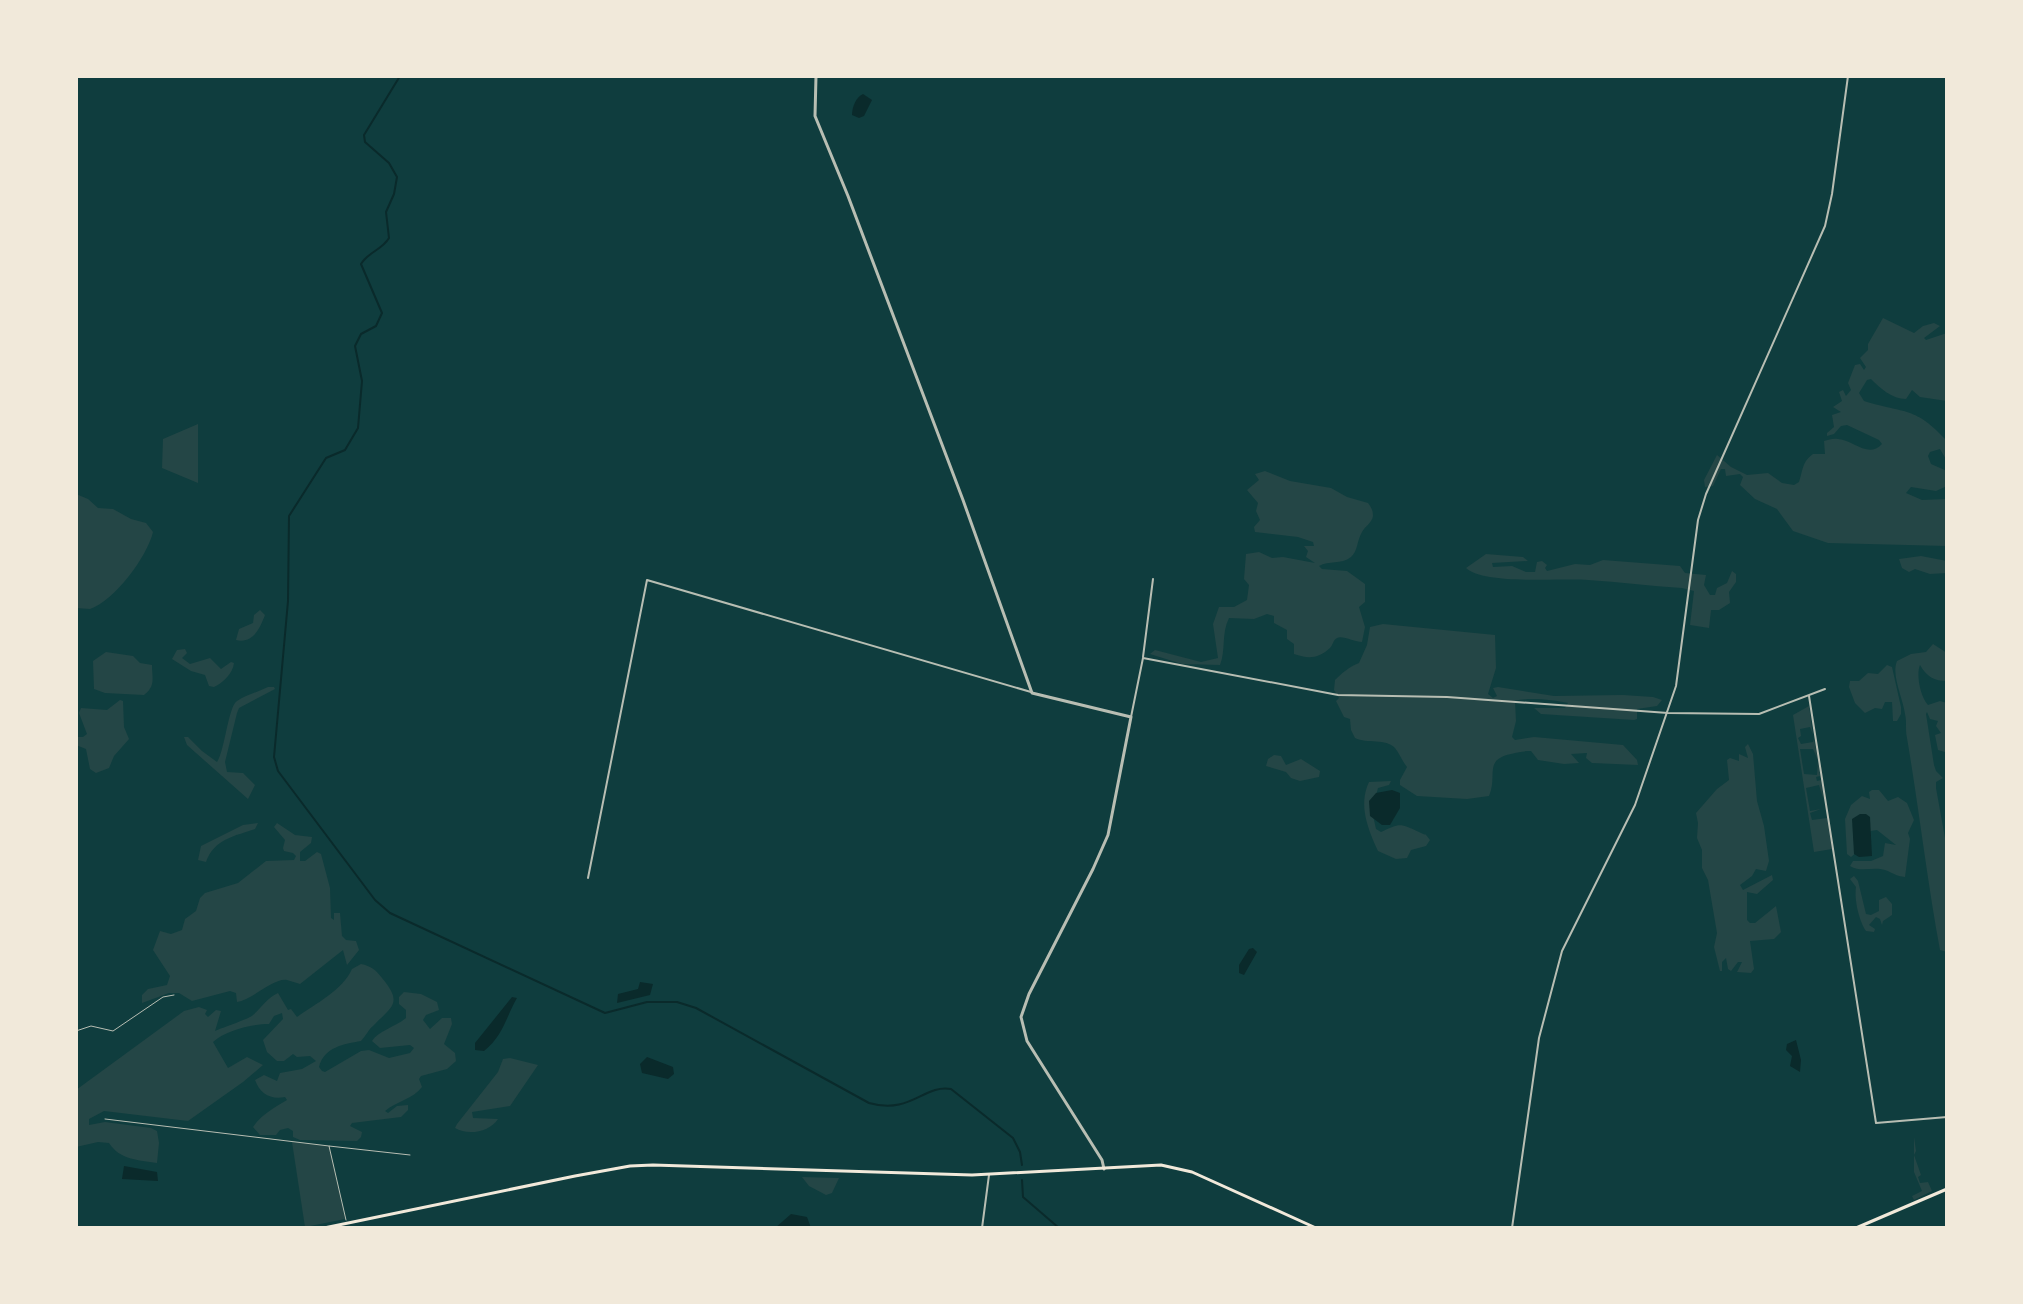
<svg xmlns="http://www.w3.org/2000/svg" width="2023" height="1304" font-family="Georgia,serif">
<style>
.green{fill:#244646}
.water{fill:#0a2a2b}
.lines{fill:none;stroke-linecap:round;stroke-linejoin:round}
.stream{stroke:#0a2a2b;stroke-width:2}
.service{stroke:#b8beb3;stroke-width:1}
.minor{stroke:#b8beb3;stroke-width:2}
.tertiary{stroke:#b8beb3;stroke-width:3}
.secondary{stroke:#f1e9da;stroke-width:3}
</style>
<rect width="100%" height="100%" fill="#0f3d3e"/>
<!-- green -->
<g class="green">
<path d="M1883,318L1914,333L1923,326L1934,323L1940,326L1924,338L1926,340L1947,333V401L1920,397L1912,390L1906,399C1892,399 1880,388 1871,379L1867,380L1859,393L1864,401C1906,414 1915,406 1947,441V461L1940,449L1930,452L1928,456L1931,464L1947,471V486L1936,491L1911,487L1906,493L1922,500L1947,499V546L1828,543L1793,531L1777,509L1755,499L1740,485L1743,477L1740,474L1726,476L1725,469H1721L1713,486L1705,487L1704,480L1717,455L1731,467L1747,475L1768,473L1782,483L1794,485L1799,482C1803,470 1802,462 1813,454H1825L1824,441C1829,440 1833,438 1838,439C1854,440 1868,459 1882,444L1879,440L1847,425L1841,426L1834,434L1827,436V433L1834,427L1832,415L1841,412L1833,407L1842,401L1839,392L1843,390L1846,396L1851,390L1848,383L1855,365L1860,364L1864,370L1866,367L1860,358L1868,350V344Z"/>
<path d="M198,424V483L162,468L163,439Z"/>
<path d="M1265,471L1290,481L1331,488L1347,497L1368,503C1371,507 1373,510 1373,516C1372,523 1365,526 1362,532C1357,540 1358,551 1351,557C1341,565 1329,560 1319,566L1322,569L1347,571L1365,584V602L1359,607L1365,627L1362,642C1355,642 1342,635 1337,638C1333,640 1333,645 1330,648C1318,659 1308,659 1294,654V644L1287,639V630L1274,623V616L1267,614L1254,619L1229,618C1221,634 1226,650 1220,665L1182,664L1150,654L1155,650L1201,662L1218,658L1213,624L1219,607H1234L1247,600L1249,585L1244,579L1246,554L1259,552L1272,558L1283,557L1315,563L1306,557L1308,551L1304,546H1314L1313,542L1298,537L1255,532L1254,527L1260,520L1256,511L1258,503L1247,490L1259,480L1255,474Z"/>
<path d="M76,494L88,499L98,508L113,509L131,519L146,523L153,532C147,557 115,600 90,609L76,608Z"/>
<path d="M1486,554L1523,557L1528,561L1492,563L1493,567L1512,566L1526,572H1535L1537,562L1542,561L1547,565L1545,568L1547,571L1575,564L1590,565L1603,560L1680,566L1685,573L1706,575L1704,585L1710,595H1715L1717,588L1727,583L1732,571L1736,574V582L1729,592L1730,603L1719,610H1711L1709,628L1690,625L1694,591L1682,588C1650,586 1619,582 1588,580C1560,578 1484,585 1466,568Z"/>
<path d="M1921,556L1947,561V573L1930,574L1915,569L1909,572L1902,568L1899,559Z"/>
<path d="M260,610L265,615C260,628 253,644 236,640L239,629L253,623L254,615Z"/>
<path d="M1383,624L1495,635L1496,668L1488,694L1493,698L1497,696L1493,688L1498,687L1554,696L1623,695L1653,697L1662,700L1657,706L1637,709V719L1634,720L1541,714L1534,708H1565L1568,703C1553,700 1529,697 1515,701L1516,721L1512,737L1515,740L1534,737L1623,745L1637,760L1638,765L1592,763L1586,758L1587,753L1571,754L1579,763L1564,764L1538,760L1531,751C1523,751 1519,752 1511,754C1483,760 1498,775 1489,796L1467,799L1417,796L1400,785V780L1407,767C1402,761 1400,754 1395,748C1386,738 1367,744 1355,738L1351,730L1350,719L1344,717L1336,701L1339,698L1334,690L1335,680C1342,673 1349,667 1359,663L1367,645L1370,627Z"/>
<path d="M1933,644L1947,653V681C1934,681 1927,677 1920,665C1916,674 1920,696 1928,705L1940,701L1947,703V745L1945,752L1938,750L1935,735L1941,733L1936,726L1938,721L1930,719L1927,712L1926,714L1934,765L1936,771L1943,778L1936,782V788L1947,849V952L1940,950C1927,880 1919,809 1907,738C1905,730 1907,722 1905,714C1903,698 1891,675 1897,661L1911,654L1926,652Z"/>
<path d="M185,649L187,653L182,658L190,664L210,658L221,669L231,662L234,663C233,673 223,683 214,687L209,686L205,675L191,671L172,659L177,650Z"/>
<path d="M106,652L133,656L140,663L152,665C152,678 156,686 144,695L105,693L94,689L93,661Z"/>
<path d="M1887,665L1892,667L1901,707V714L1897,721H1893L1892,702H1885L1882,709L1875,708L1865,713L1855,703L1849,687L1850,681H1859L1868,673L1878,674Z"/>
<path d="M268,687H274L275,689L239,708L237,713L225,762L227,772L243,773L255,785L248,799L187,745L184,737H188L202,751L217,762C225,750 228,707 237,701C246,695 258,692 268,687Z"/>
<path d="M120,700L123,701L124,727L129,739L114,756L109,768L96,773L90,769L86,749L76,745V737H83L87,734L79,713L81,708L107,710Z"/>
<path d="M1809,706L1813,735L1810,727L1800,729L1801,736L1798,738L1801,744L1813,742L1814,739L1818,760L1813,749H1800L1804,774L1817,775L1818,761L1820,776L1816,777L1817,781L1821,780L1824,801L1819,785L1806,788L1810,811L1821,809L1810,813L1812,820L1827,818L1832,849L1814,852L1793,715Z"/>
<path d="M1748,744L1753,754L1757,801L1764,826L1769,861L1766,871L1756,869L1752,876L1740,885L1743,890L1772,875L1773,880L1757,894L1747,892V920L1750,923H1755L1776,906L1781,932L1774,939L1750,941L1754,969L1751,973L1737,972L1742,962H1738L1731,971L1728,969L1726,958L1722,962V971H1720L1714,947L1717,933L1708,880L1702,868V850L1697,838L1698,823L1696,813L1717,789L1729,780L1727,760L1730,758L1739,761V754L1748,758L1745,747Z"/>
<path d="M1274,755L1281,756L1286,765L1301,759L1320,771L1319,777L1300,781L1291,778L1286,772L1266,766L1268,759Z"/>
<path d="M1391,781L1389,785L1378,788L1372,811L1376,829L1381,832C1400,823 1400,823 1419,832C1430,838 1422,830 1430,840L1426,846L1411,850L1407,858L1396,859L1378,851C1368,829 1358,805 1369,782Z"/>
<path d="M1872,790H1879L1888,801L1898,797L1907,803L1914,820L1908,833L1910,839L1905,877C1896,876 1893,873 1885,870C1873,866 1862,873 1850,866L1853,861H1871L1883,856L1885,843L1896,845L1877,830L1856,833L1858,851L1851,857L1847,854L1845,819L1851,805L1862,796L1870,799L1869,792Z"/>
<path d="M258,823L255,829C235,836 214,839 206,862L198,860L201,846L243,825Z"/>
<path d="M277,823L295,835L312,837L311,843L300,852V861H305L317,852L321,854L330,888L331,918L334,920V913H340L342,936L346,940L356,941L359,950L347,965L343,950L300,984C296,983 291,981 287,980C273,978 252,1000 237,1002L236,993L230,991L192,1001L179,993H169L142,1003V995L148,989L167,985L170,976L153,950L160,931L171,934L182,930L185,919L196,911L200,898L205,893L238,883L266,861L294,860L296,856L293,853L284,851L283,848L285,840L274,827Z"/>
<path d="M1854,876L1858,881L1866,914L1871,915L1879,911V900L1886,897L1892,904V915L1883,921L1882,925L1880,919L1876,917L1869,925L1875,929L1874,932L1866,931C1859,921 1854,899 1856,887L1850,879Z"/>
<path d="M361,964C371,966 376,970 382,978C404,1004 391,1007 373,1026C368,1030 366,1036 361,1041C344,1044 324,1047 319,1067L322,1071L325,1072L361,1051L369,1050L389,1058L410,1053L414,1048L410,1045L380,1048L372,1041C378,1031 395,1027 406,1018V1010L399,1004V997L404,992L421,994L437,1002L439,1010L426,1015L423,1020L430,1029L442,1018H451L452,1024L444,1044L455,1053L456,1061L447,1069L421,1076L419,1079L422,1087C413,1099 397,1101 385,1111L388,1113L397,1106L408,1105V1110L401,1117L352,1123L350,1126L362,1132L361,1137L357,1141L300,1140L293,1137V1131L288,1128L280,1130L276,1135H260L253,1127C262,1114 274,1108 287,1100L285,1097C271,1100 260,1094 255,1080L264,1075L277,1081L280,1073L302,1069L316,1061L310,1056L297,1057L293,1054L284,1061H277L267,1052L263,1040L283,1019L282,1013L274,1016L269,1024C253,1024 226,1030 213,1042L228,1068L247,1057L263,1065L243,1082L188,1121L104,1111L89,1119V1125L105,1122L151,1128L157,1131L159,1143L157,1163C138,1160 120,1160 109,1143L98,1142L76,1147V1090L184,1011L199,1007L207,1010L205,1014L208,1017L216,1010L221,1011L215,1031C224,1027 249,1019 253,1015C262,1007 267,998 278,993L288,1010L291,1009L297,1017C315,1004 343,990 352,969Z"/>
<path d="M510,1058L538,1065L510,1106L472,1112L473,1118L498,1119C490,1132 468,1136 455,1128L457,1124L498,1072L503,1059Z"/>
<path d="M1914,1137L1916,1151L1914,1155L1921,1175L1918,1177L1920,1183L1928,1182L1932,1191L1914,1200L1912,1196L1922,1191L1914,1172Z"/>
<path d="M292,1142L329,1146L345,1219L305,1227Z"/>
<path d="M802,1177L839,1178L832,1193L826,1195L809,1186Z"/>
</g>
<!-- water -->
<g class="water">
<path d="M863,94L872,100L864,116L859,118L852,115C852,107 856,97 863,94Z"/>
<path d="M1392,790L1400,793V808L1390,825H1382L1370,816L1369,801L1376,793Z"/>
<path d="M1860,814H1866L1870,817L1872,856L1859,857L1854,854L1852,819Z"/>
<path d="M1253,948L1257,952L1244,975L1239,973V965L1249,949Z"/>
<path d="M640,982L653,984L650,995L617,1003L618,994L638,989Z"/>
<path d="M512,997L517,998C506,1017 503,1036 484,1051L475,1050V1043Z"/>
<path d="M1796,1040L1801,1060L1800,1072L1790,1066L1792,1056L1786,1050L1787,1044Z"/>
<path d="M647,1057L673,1067L674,1074L668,1079L642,1073L640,1064Z"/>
<path d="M124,1166L157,1172L158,1181L122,1179Z"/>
<path d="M791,1214L807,1217L811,1228H775Z"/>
</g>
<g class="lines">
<!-- stream -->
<g class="stream">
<path d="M400,76L364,135L365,142L389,163L397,177L394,194L386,212L389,238C382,250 368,252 361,264L382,313L376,326L361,334L355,346L362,381L358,428L345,450L326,458L289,516L288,601L274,757L278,771L375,900L390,913L605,1013L647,1002H677L696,1008L869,1103C911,1115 924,1084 951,1089L1013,1138L1020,1152L1022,1165"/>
<path d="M1022,1180L1023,1197L1059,1228"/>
</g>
<!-- service -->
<g class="service">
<path d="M76,1031L91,1026L113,1031L163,997L174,995"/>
<path d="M105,1119L329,1146"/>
<path d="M346,1220L329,1146L410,1155"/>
</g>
<!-- minor -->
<g class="minor">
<path d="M1143,657L1153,579"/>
<path d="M1809,696L1876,1123L1947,1117"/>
<path d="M1131,717L1143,658L1338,695L1447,697L1668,713L1759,714L1825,689"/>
<path d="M588,878L647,580L1031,692"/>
<path d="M982,1228L989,1175"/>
<path d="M1512,1228L1539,1038L1562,951L1635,805L1676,686L1698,520L1706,494L1825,226L1832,194L1848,76"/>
</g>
<!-- tertiary -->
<path class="tertiary" d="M816,76L815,116L848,196L963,500L1032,693L1131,717L1108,835L1093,869L1029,994L1021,1017L1027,1041L1102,1160L1104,1169"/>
<!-- secondary -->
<g class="secondary">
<path d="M324,1228L575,1176L630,1166L653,1165L972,1175L1161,1165L1192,1172L1316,1228"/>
<path d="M1856,1228L1947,1189"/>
</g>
</g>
<!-- border -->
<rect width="2023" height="1304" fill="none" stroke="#f1e9da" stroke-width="156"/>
</svg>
